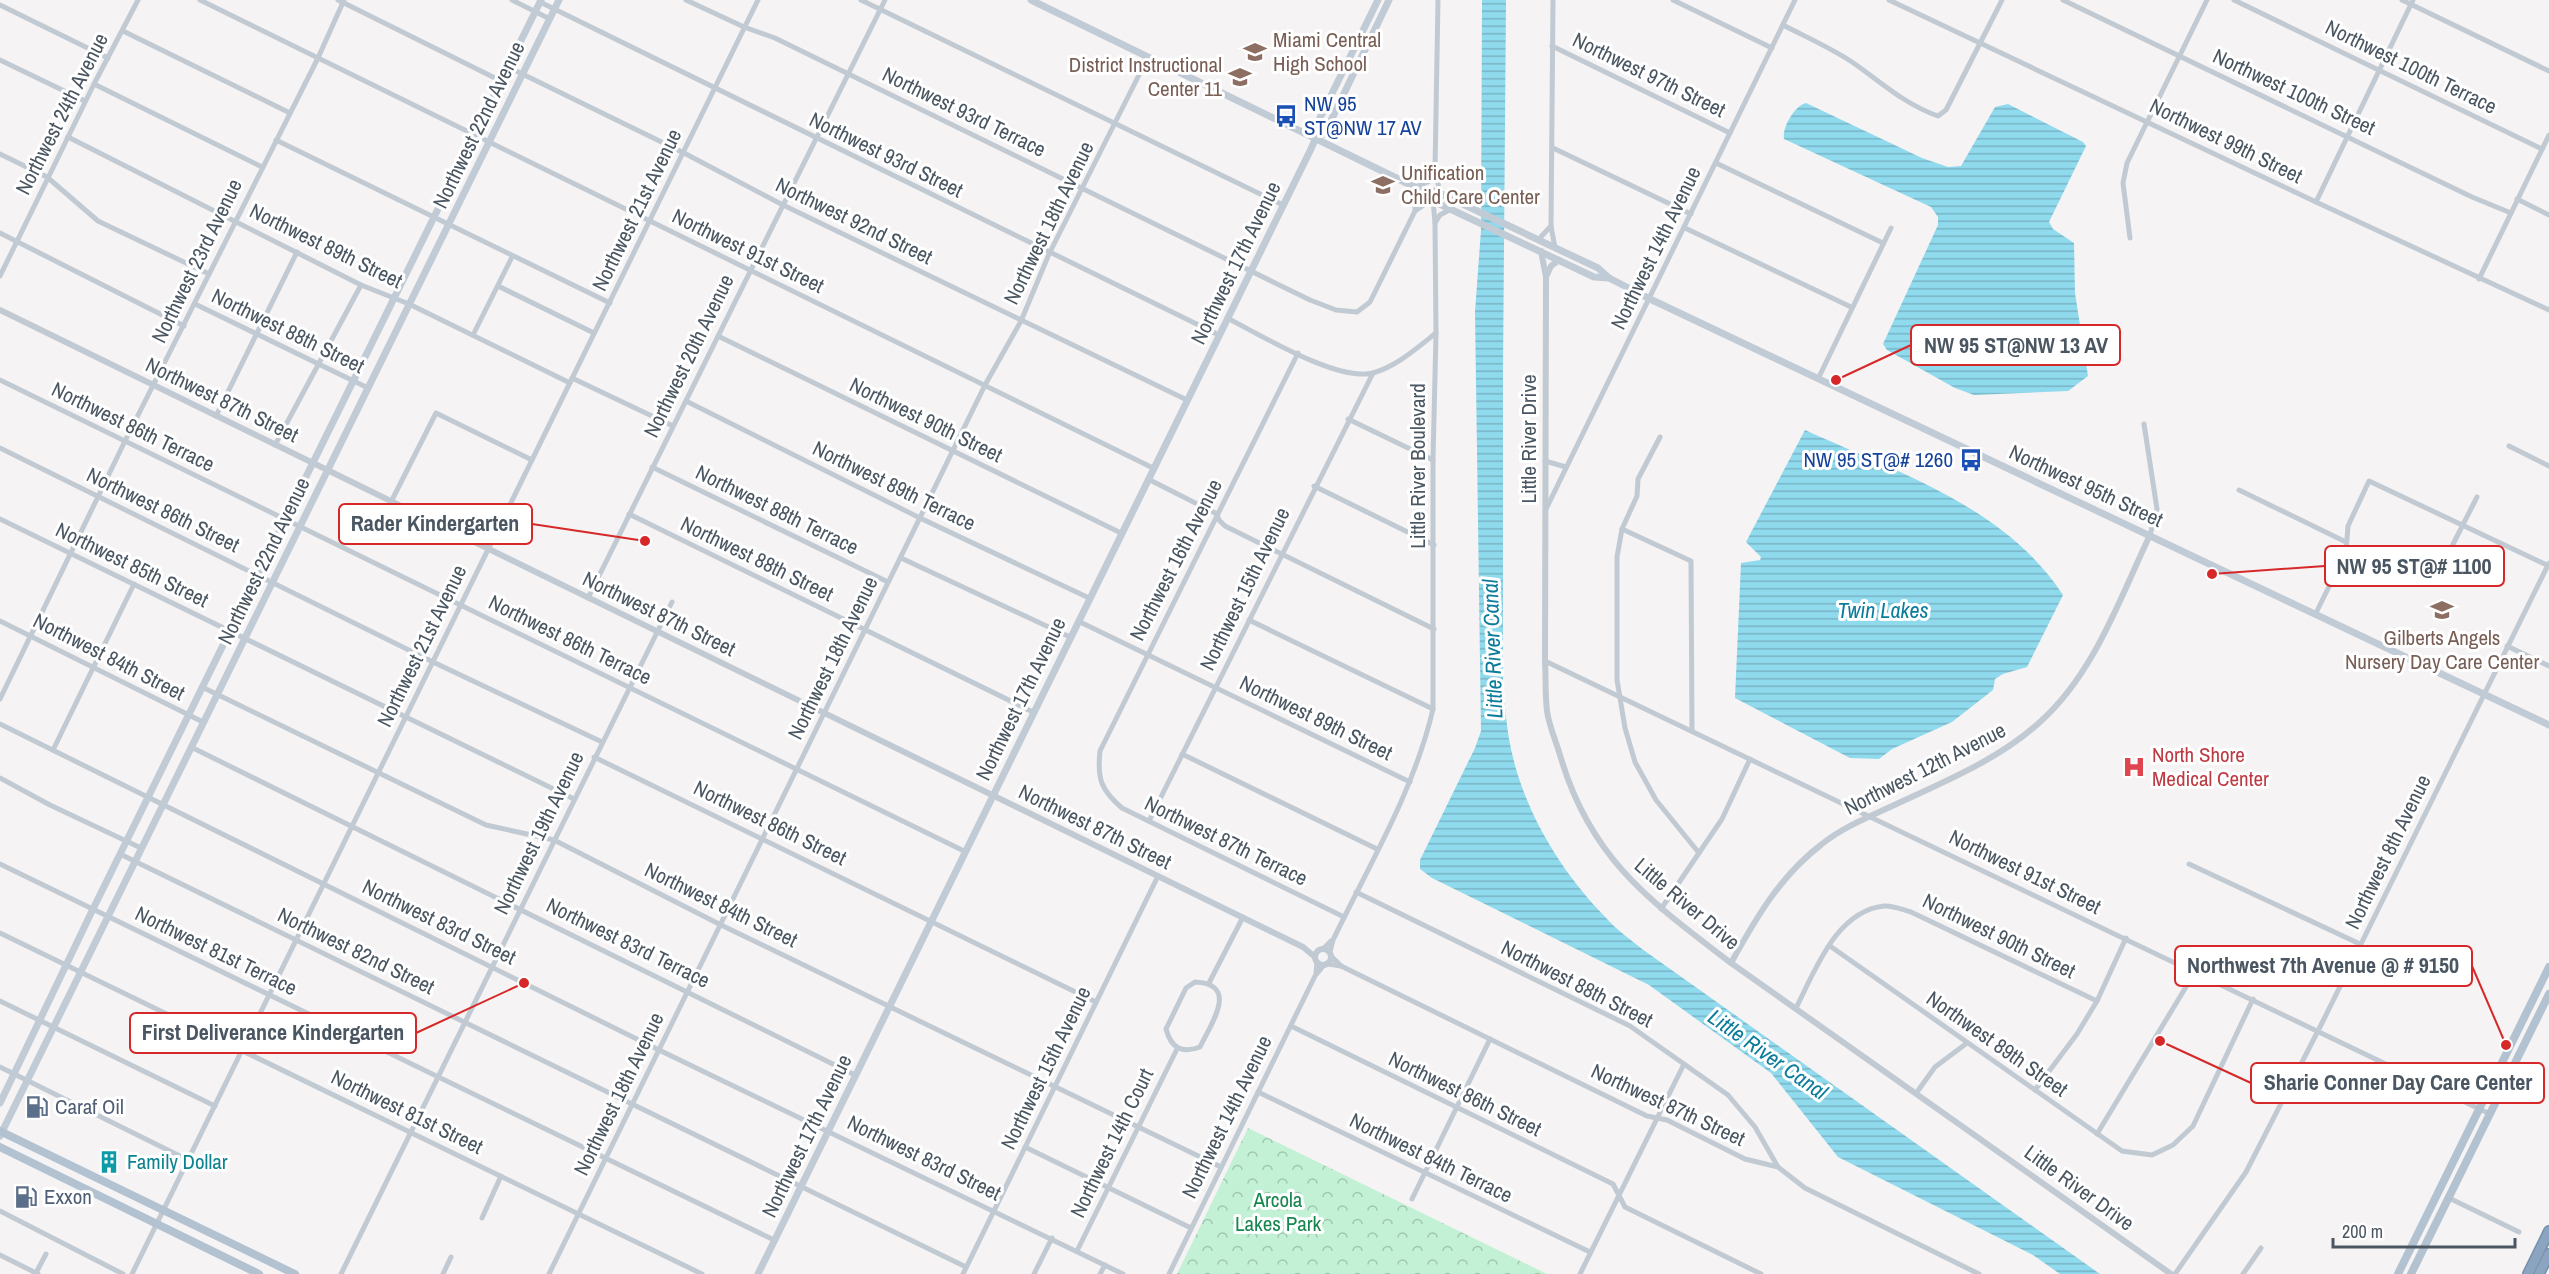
<svg xmlns="http://www.w3.org/2000/svg" width="2549" height="1274" font-family="'Archivo Narrow',sans-serif">
<style>
.park{fill:url(#park-crowns)}
.water{fill:url(#water-rules)}
.lines{fill:none;stroke-linecap:round;stroke-linejoin:round}
.motorway-casing{stroke:#7690ad;stroke-width:12}
.minor{stroke:#c1cad2;stroke-width:5}
.tertiary{stroke:#c1cad2;stroke-width:6}
.secondary{stroke:#c1cbd6;stroke-width:7}
.primary{stroke:#b3c2d1;stroke-width:8}
.motorway{stroke:#8ba5c1;stroke-width:9}
.labels{text-anchor:middle;stroke-width:6;stroke-linejoin:round;paint-order:stroke}
.education-label{font-size:21px;fill:#785e54;stroke:#fff;text-anchor:start}
.street-label{font-size:21px;fill:#4a5661;stroke:#fff}
.transit-label{font-size:21px;fill:#164399;stroke:#fff;text-anchor:start}
.health-label{font-size:21px;fill:#be3a42;stroke:#fff;text-anchor:start}
.service-label{font-size:21px;fill:#4e5e75;stroke:#fff;text-anchor:start}
.culture-label{font-size:21px;fill:#0d838f;stroke:#fff;text-anchor:start}
.park-label{font-size:21px;fill:#17864f;stroke:#fff}
.water-label{font-size:22px;font-style:italic;fill:#0c7c9b;stroke:#fff}
.leader{fill:none;stroke:#d62828;stroke-width:2}
.callout-dot{fill:#d62828;stroke:#fff;stroke-width:2}
.callout{fill:#fff;stroke:#d62828;stroke-width:2}
.callout-label{font-size:22px;text-anchor:middle;font-weight:bold;fill:#4a5661}
</style>
<defs>
<pattern id="park-crowns" width="20" height="18" patternUnits="userSpaceOnUse" patternTransform="scale(1.5)"><rect width="20" height="18" fill="#c3f1d5"/><path d="M2 6a3 3 0 1 1 6 0M12 15a3 3 0 1 1 6 0" fill="none" stroke="#a0c6b0"/></pattern>
<pattern id="water-rules" width="6" height="5" patternUnits="userSpaceOnUse" patternTransform="scale(1.5)"><rect width="6" height="5" fill="#90daee"/><path d="M0 2.5h6" fill="none" stroke="#78b4c4"/></pattern>
</defs>
<rect width="100%" height="100%" fill="#f5f3f3"/>
<!-- park -->
<path class="park" d="M1248,1128L1547,1274H1177Z"/>
<!-- water -->
<g class="water">
<path d="M1482,0H1506L1503,370V688C1505,705 1506,722 1509,739C1521,807 1559,870 1607,919C1617,930 1630,939 1642,949L2100,1274H2060L2033,1255L1838,1157L1771,1073L1649,985L1432,878L1420,869V860L1475,748L1481,731L1475,312L1481,230Z"/>
<path d="M1806,103L1922,158L1948,167L1961,166L1995,107L2008,104L2083,142L2086,146L2049,222L2053,229L2074,243L2075,293L2088,376L2068,391L1974,395L1955,388L1887,350L1883,344L1938,225V217L1931,207L1784,139C1782,128 1794,106 1806,103Z"/>
<path d="M1805,430C1897,472 2006,507 2063,595L2027,667L2003,674L1995,679L1993,690L1952,722L1892,749L1879,759L1850,758L1735,698L1741,563L1760,560L1761,557L1746,542Z"/>
</g>
<g class="lines">
<!-- motorway casing -->
<g class="motorway-casing">
<g id="motorway">
<path d="M2528,1274L2549,1231"/>
<path d="M2539,1274L2549,1254"/>
</g>
</g>
<!-- minor -->
<g class="minor">
<path d="M200,0L1153,468"/>
<path d="M338,0L501,81"/>
<path d="M512,0L550,19"/>
<path d="M686,0L744,27L775,38L1310,300L1336,310L1357,312L1370,302L1415,211V187L1428,182L1435,169"/>
<path d="M861,0L1283,205"/>
<path d="M1438,0L1435,169L1440,193"/>
<path d="M1553,0L1551,226L1555,248"/>
<path d="M1673,0L1772,48"/>
<path d="M1889,0L2316,202L2549,310"/>
<path d="M2063,0L2472,197L2511,213"/>
<path d="M2234,0L2542,149"/>
<path d="M2402,0L2549,71"/>
<path d="M540,2L1219,335"/>
<path d="M0,5L108,58"/>
<path d="M1783,25C1806,37 1831,48 1852,62C1881,82 1904,104 1938,116L1946,110L2002,0"/>
<path d="M123,31L290,113"/>
<path d="M1552,46L1730,133"/>
<path d="M0,60L85,101"/>
<path d="M508,67L684,153L783,205L1187,400"/>
<path d="M94,84L262,167"/>
<path d="M68,137L361,285L409,304L570,383"/>
<path d="M276,140L610,303"/>
<path d="M1553,148L1691,214"/>
<path d="M0,154L47,177L98,221L209,274"/>
<path d="M1716,163L1883,243"/>
<path d="M2517,199L2549,215"/>
<path d="M2316,202L2413,0"/>
<path d="M1415,211L1431,200"/>
<path d="M1435,223L1440,215L1451,209"/>
<path d="M1685,228L1851,307"/>
<path d="M0,233L184,326"/>
<path d="M2130,238L2123,183L2127,163L2207,0"/>
<path d="M1538,240L1551,226"/>
<path d="M0,276L94,84L138,0"/>
<path d="M2479,279L2549,135"/>
<path d="M498,286L594,333"/>
<path d="M195,304L368,388"/>
<path d="M1227,318C1261,335 1337,382 1373,373C1397,366 1417,348 1436,333"/>
<path d="M473,335L512,257"/>
<path d="M718,336L1121,533"/>
<path d="M1298,353L1100,751C1097,779 1101,790 1122,808L1344,917"/>
<path d="M572,378L673,426"/>
<path d="M1818,379L1891,228"/>
<path d="M0,380L964,851"/>
<path d="M686,401L920,518L1089,598"/>
<path d="M216,416L297,252"/>
<path d="M1348,419L1433,460"/>
<path d="M2144,424L2157,509L2150,535"/>
<path d="M1660,437L1638,479L1637,496L1622,529L1617,557V680L1625,728L1635,762L1656,800L1699,853"/>
<path d="M275,445L361,285"/>
<path d="M2509,446L2549,466"/>
<path d="M0,448L433,662L602,742"/>
<path d="M1545,461L1566,467"/>
<path d="M652,467L888,582"/>
<path d="M1148,479L1217,514L1219,520L1225,526L1434,629"/>
<path d="M1314,486L1434,545"/>
<path d="M2239,490L2346,542"/>
<path d="M391,502L436,413L532,460"/>
<path d="M1546,509L1795,0"/>
<path d="M629,514L1033,712"/>
<path d="M0,519L574,799"/>
<path d="M1622,529L1691,561L1692,731"/>
<path d="M901,558L1070,637"/>
<path d="M2446,558L2477,497"/>
<path d="M588,598L885,0"/>
<path d="M2315,615L2346,552L2348,526L2369,481L2549,566"/>
<path d="M1249,620L1433,709"/>
<path d="M0,621L203,722"/>
<path d="M1078,621L1410,782"/>
<path d="M2507,646L2549,666"/>
<path d="M1545,661L2490,1114"/>
<path d="M202,687L486,825L554,840L721,925L1221,1167"/>
<path d="M0,699L125,441L318,58L344,0"/>
<path d="M0,724L659,1050L1123,1274"/>
<path d="M191,747L855,1075"/>
<path d="M53,750L134,584"/>
<path d="M1182,754L1377,849"/>
<path d="M594,757L1096,1002"/>
<path d="M0,778L50,805L141,848"/>
<path d="M1149,821L1373,373"/>
<path d="M120,854L966,1267"/>
<path d="M0,864L774,1240"/>
<path d="M2189,864L2360,944"/>
<path d="M1356,892L1630,1026L1728,1095L1755,1127L1778,1167"/>
<path d="M1661,909L1722,819L1750,759"/>
<path d="M0,933L702,1274"/>
<path d="M1830,946L2122,1151L2152,1155L2173,1145L2193,1126L2253,999"/>
<path d="M1323,949L1331,941"/>
<path d="M1330,952L1333,940C1369,865 1414,791 1433,709V460L1436,333L1435,223L1433,200"/>
<path d="M1331,956L1341,966L1647,1116L1667,1120L1745,1159L1778,1167L1805,1188L1979,1274"/>
<path d="M1328,964L1341,966"/>
<path d="M1316,973L1317,962"/>
<path d="M1195,982C1240,984 1211,1024 1200,1047C1182,1054 1171,1048 1166,1029L1186,988Z"/>
<path d="M1209,983L1243,917"/>
<path d="M0,1001L215,1106"/>
<path d="M1796,1008C1815,971 1836,911 1884,906C1892,905 1903,910 1911,912L2097,1001"/>
<path d="M1291,1026L1613,1184L1625,1207L1761,1274"/>
<path d="M0,1067L188,1160"/>
<path d="M2035,1090L2077,1034L2097,1001L2126,938"/>
<path d="M1258,1092L1590,1252"/>
<path d="M1917,1092L1935,1067L1967,1043"/>
<path d="M2097,1134L2195,972"/>
<path d="M1025,1147L1191,1228"/>
<path d="M2449,1198L2519,1232"/>
<path d="M1412,1199L1490,1039"/>
<path d="M0,1211L123,1274"/>
<path d="M482,1218L501,1176"/>
<path d="M1077,1251L1177,1049"/>
<path d="M0,1255L38,1274"/>
<path d="M36,1273L46,1254"/>
<path d="M132,1274L758,0"/>
<path d="M341,1274L672,602"/>
<path d="M443,1274L451,1257"/>
<path d="M549,1274L985,385L1021,321L1049,254L1148,57"/>
<path d="M963,1274L1158,876"/>
<path d="M1034,1274L1052,1238"/>
<path d="M1100,1274L1105,1265"/>
<path d="M1169,1274L1315,976L1324,965"/>
<path d="M1580,1274L1684,1064"/>
<path d="M2175,1274L2246,1172L2322,1023L2549,563"/>
<path d="M2243,1274L2261,1248"/>
</g>
<!-- tertiary -->
<g class="tertiary">
<path d="M1541,251L1546,277L1545,661C1546,677 1545,695 1547,711C1549,726 1556,741 1560,755C1590,859 1650,901 1731,963L2171,1274"/>
<path d="M1546,277L1551,266L1559,260"/>
<path d="M0,310L1303,947L1315,957"/>
<circle cx="1323" cy="957" r="8"/>
<path d="M1731,963C1756,918 1780,876 1822,844C1842,828 1866,818 1890,807C1941,783 1997,761 2040,722C2094,674 2120,598 2150,535"/>
</g>
<!-- secondary -->
<g class="secondary">
<path d="M1031,0L1423,191L1431,200L1594,277L1609,278"/>
<path d="M1315,140L1325,133L1389,0"/>
<path d="M1423,191H1435L1598,268L1609,278L1650,299L2549,725"/>
<path d="M0,1103L93,909L541,0"/>
<path d="M0,1136L559,0"/>
<path d="M758,1274L1310,151L1315,140V128L1378,0"/>
</g>
<!-- primary -->
<g class="primary">
<path d="M0,1131L295,1274"/>
<path d="M0,1147L259,1274"/>
<path d="M2398,1274L2549,967"/>
<path d="M2411,1274L2549,994"/>
</g>
<!-- motorway -->
<use href="#motorway" class="motorway"/>
</g>
<!-- icons -->
<defs>
<g id="school-bare" transform="scale(1.8)"><path d="M0-5L7-2L0 1L-7-2ZM-4 1L0 2.5L4 1V4Q0 6-4 4Z" fill="#8d6e63" stroke="#fff" stroke-width="2.5" paint-order="stroke"/></g>
<g id="bus-bare" transform="scale(1.8)"><path d="M-5-6H5V4H4V6H2V4H-2V6H-4V4H-5ZM-3.5-4V0h7V-4ZM-3.5 1.2v1.5H-2V1.2ZM2 1.2v1.5H3.5V1.2Z" fill="#1a4fb4" stroke="#fff" stroke-width="2.5" paint-order="stroke"/></g>
<g id="hospital-bare" transform="scale(1.8)"><path d="M-5-5h3v3.5h4V-5h3V5h-3V1.5h-4V5h-3Z" fill="#e0444e" stroke="#fff" stroke-width="2.5" paint-order="stroke"/></g>
<g id="fuel-bare" transform="scale(1.8)"><path d="M-5.5-6h7V0h2V4h1.3V-2.5L3-4.5l.8-.8L6-3V5H2.5V1h-1V6h-7ZM-4.2-4.7v3.2H.2V-4.7Z" fill="#5c6f8a" stroke="#fff" stroke-width="2.5" paint-order="stroke"/></g>
<g id="building-bare" transform="scale(1.8)"><path d="M-4-6H4V6H1V3H-1V6H-4ZM-2.5-4.3h1.7v1.8h-1.7ZM.8-4.3h1.7v1.8H.8ZM-2.5-1h1.7V.8h-1.7ZM.8-1h1.7V.8H.8Z" fill="#0f9aa8" stroke="#fff" stroke-width="2.5" paint-order="stroke"/></g>
</defs>
<g fill-rule="evenodd">
<use href="#school-bare" x="1255" y="52"/>
<use href="#school-bare" x="1240" y="77"/>
<use href="#bus-bare" x="1286" y="116"/>
<use href="#school-bare" x="1383" y="185"/>
<use href="#bus-bare" x="1971" y="460"/>
<use href="#school-bare" x="2442" y="610"/>
<use href="#hospital-bare" x="2134" y="767"/>
<use href="#fuel-bare" x="37" y="1107"/>
<use href="#building-bare" x="109" y="1162"/>
<use href="#fuel-bare" x="26" y="1197"/>
</g>
<g class="labels">
<!-- education labels -->
<g class="education-label">
<text x="1273" y="47">Miami Central<tspan x="1273" dy="24">High School</tspan></text>
<text x="1222" y="72" text-anchor="end">District Instructional<tspan x="1222" dy="24">Center 11</tspan></text>
<text x="1401" y="180">Unification<tspan x="1401" dy="24">Child Care Center</tspan></text>
<text x="2442" y="645" text-anchor="middle">Gilberts Angels<tspan x="2442" dy="24">Nursery Day Care Center</tspan></text>
</g>
<!-- street labels -->
<g class="street-label">
<text transform="translate(2411 67) rotate(26)" y="7">Northwest 100th Terrace</text>
<text transform="translate(1649 75) rotate(26)" y="7">Northwest 97th Street</text>
<text transform="translate(2294 92) rotate(25)" y="7">Northwest 100th Street</text>
<text transform="translate(964 112) rotate(26)" y="7">Northwest 93rd Terrace</text>
<text transform="translate(62 114) rotate(-63)" y="7">Northwest 24th Avenue</text>
<text transform="translate(479 125) rotate(-64)" y="7">Northwest 22nd Avenue</text>
<text transform="translate(2226 141) rotate(26)" y="7">Northwest 99th Street</text>
<text transform="translate(886 155) rotate(26)" y="7">Northwest 93rd Street</text>
<text transform="translate(637 210) rotate(-64)" y="7">Northwest 21st Avenue</text>
<text transform="translate(854 221) rotate(26)" y="7">Northwest 92nd Street</text>
<text transform="translate(1049 223) rotate(-64)" y="7">Northwest 18th Avenue</text>
<text transform="translate(326 246) rotate(26)" y="7">Northwest 89th Street</text>
<text transform="translate(1656 248) rotate(-64)" y="7">Northwest 14th Avenue</text>
<text transform="translate(748 251) rotate(26)" y="7">Northwest 91st Street</text>
<text transform="translate(197 261) rotate(-64)" y="7">Northwest 23rd Avenue</text>
<text transform="translate(1236 263) rotate(-64)" y="7">Northwest 17th Avenue</text>
<text transform="translate(288 331) rotate(26)" y="7">Northwest 88th Street</text>
<text transform="translate(689 356) rotate(-64)" y="7">Northwest 20th Avenue</text>
<text transform="translate(222 400) rotate(26)" y="7">Northwest 87th Street</text>
<text transform="translate(926 420) rotate(26)" y="7">Northwest 90th Street</text>
<text transform="translate(133 427) rotate(26)" y="7">Northwest 86th Terrace</text>
<text transform="translate(1529 439) rotate(-90)" y="7">Little River Drive</text>
<text transform="translate(1418 466) rotate(-90)" y="7">Little River Boulevard</text>
<text transform="translate(894 486) rotate(26)" y="7">Northwest 89th Terrace</text>
<text transform="translate(2086 486) rotate(25)" y="7">Northwest 95th Street</text>
<text transform="translate(163 510) rotate(26)" y="7">Northwest 86th Street</text>
<text transform="translate(777 510) rotate(26)" y="7">Northwest 88th Terrace</text>
<text transform="translate(757 559) rotate(26)" y="7">Northwest 88th Street</text>
<text transform="translate(1176 560) rotate(-63)" y="7">Northwest 16th Avenue</text>
<text transform="translate(264 561) rotate(-64)" y="7">Northwest 22nd Avenue</text>
<text transform="translate(132 565) rotate(26)" y="7">Northwest 85th Street</text>
<text transform="translate(1245 589) rotate(-64)" y="7">Northwest 15th Avenue</text>
<text transform="translate(659 614) rotate(26)" y="7">Northwest 87th Street</text>
<text transform="translate(570 640) rotate(26)" y="7">Northwest 86th Terrace</text>
<text transform="translate(422 646) rotate(-64)" y="7">Northwest 21st Avenue</text>
<text transform="translate(109 657) rotate(27)" y="7">Northwest 84th Street</text>
<text transform="translate(833 658) rotate(-64)" y="7">Northwest 18th Avenue</text>
<text transform="translate(1021 699) rotate(-64)" y="7">Northwest 17th Avenue</text>
<text transform="translate(1316 718) rotate(26)" y="7">Northwest 89th Street</text>
<text transform="translate(1925 769) rotate(-27)" y="7">Northwest 12th Avenue</text>
<text transform="translate(770 823) rotate(26)" y="7">Northwest 86th Street</text>
<text transform="translate(1095 827) rotate(26)" y="7">Northwest 87th Street</text>
<text transform="translate(539 833) rotate(-64)" y="7">Northwest 19th Avenue</text>
<text transform="translate(1226 841) rotate(26)" y="7">Northwest 87th Terrace</text>
<text transform="translate(2388 852) rotate(-64)" y="7">Northwest 8th Avenue</text>
<text transform="translate(2025 872) rotate(26)" y="7">Northwest 91st Street</text>
<text transform="translate(1687 904) rotate(40)" y="7">Little River Drive</text>
<text transform="translate(721 905) rotate(26)" y="7">Northwest 84th Street</text>
<text transform="translate(439 922) rotate(26)" y="7">Northwest 83rd Street</text>
<text transform="translate(1999 936) rotate(26)" y="7">Northwest 90th Street</text>
<text transform="translate(628 943) rotate(26)" y="7">Northwest 83rd Terrace</text>
<text transform="translate(216 951) rotate(26)" y="7">Northwest 81st Terrace</text>
<text transform="translate(356 951) rotate(26)" y="7">Northwest 82nd Street</text>
<text transform="translate(1577 984) rotate(27)" y="7">Northwest 88th Street</text>
<text transform="translate(1997 1044) rotate(35)" y="7">Northwest 89th Street</text>
<text transform="translate(1046 1068) rotate(-64)" y="7">Northwest 15th Avenue</text>
<text transform="translate(619 1094) rotate(-64)" y="7">Northwest 18th Avenue</text>
<text transform="translate(1465 1094) rotate(26)" y="7">Northwest 86th Street</text>
<text transform="translate(1668 1105) rotate(25)" y="7">Northwest 87th Street</text>
<text transform="translate(407 1112) rotate(26)" y="7">Northwest 81st Street</text>
<text transform="translate(1227 1117) rotate(-64)" y="7">Northwest 14th Avenue</text>
<text transform="translate(807 1136) rotate(-64)" y="7">Northwest 17th Avenue</text>
<text transform="translate(1112 1143) rotate(-64)" y="7">Northwest 14th Court</text>
<text transform="translate(924 1158) rotate(26)" y="7">Northwest 83rd Street</text>
<text transform="translate(1431 1158) rotate(26)" y="7">Northwest 84th Terrace</text>
<text transform="translate(2079 1188) rotate(36)" y="7">Little River Drive</text>
</g>
<!-- transit labels -->
<g class="transit-label">
<text x="1304" y="111">NW 95<tspan x="1304" dy="24">ST@NW 17 AV</tspan></text>
<text x="1953" y="467" text-anchor="end">NW 95 ST@# 1260</text>
</g>
<!-- health labels -->
<g class="health-label">
<text x="2152" y="762">North Shore<tspan x="2152" dy="24">Medical Center</tspan></text>
</g>
<!-- service labels -->
<g class="service-label">
<text x="55" y="1114">Caraf Oil</text>
<text x="44" y="1204">Exxon</text>
</g>
<!-- culture labels -->
<g class="culture-label">
<text x="127" y="1169">Family Dollar</text>
</g>
<!-- park labels -->
<g class="park-label">
<text x="1278" y="1207">Arcola<tspan x="1278" dy="24">Lakes Park</tspan></text>
</g>
<!-- water labels -->
<g class="water-label">
<text x="1883" y="618">Twin Lakes</text>
<text transform="translate(1492 649) rotate(-92)" y="8">Little River Canal</text>
<text transform="translate(1768 1054) rotate(35)" y="8">Little River Canal</text>
</g>
</g>
<!-- callouts -->
<path class="leader" d="M1836 380L1911 345M645 541L532 524M2212 574L2325 566M2506 1045L2472 966M524 983L416 1033M2160 1041L2251 1083"/>
<g class="callout-dot">
<circle cx="1836" cy="380" r="6"/>
<circle cx="645" cy="541" r="6"/>
<circle cx="2212" cy="574" r="6"/>
<circle cx="2506" cy="1045" r="6"/>
<circle cx="524" cy="983" r="6"/>
<circle cx="2160" cy="1041" r="6"/>
</g>
<g class="callout">
<rect x="1911" y="325" width="209" height="40" rx="6"/>
<rect x="339" y="504" width="193" height="40" rx="6"/>
<rect x="2325" y="546" width="179" height="40" rx="6"/>
<rect x="2175" y="946" width="297" height="40" rx="6"/>
<rect x="130" y="1013" width="286" height="40" rx="6"/>
<rect x="2251" y="1063" width="293" height="40" rx="6"/>
</g>
<g class="callout-label">
<text x="2016" y="353">NW 95 ST@NW 13 AV</text>
<text x="435" y="531">Rader Kindergarten</text>
<text x="2414" y="574">NW 95 ST@# 1100</text>
<text x="2323" y="973">Northwest 7th Avenue @ # 9150</text>
<text x="273" y="1040">First Deliverance Kindergarten</text>
<text x="2398" y="1090">Sharie Conner Day Care Center</text>
</g>
<!-- scale -->
<path d="M2333 1238v9h182v-9" fill="none" stroke="#4a5661" stroke-width="3"/>
<text x="2342" y="1238" font-size="18" fill="#4a5661" stroke="#ffffff" stroke-width="4.5" paint-order="stroke">200 m</text>
</svg>
